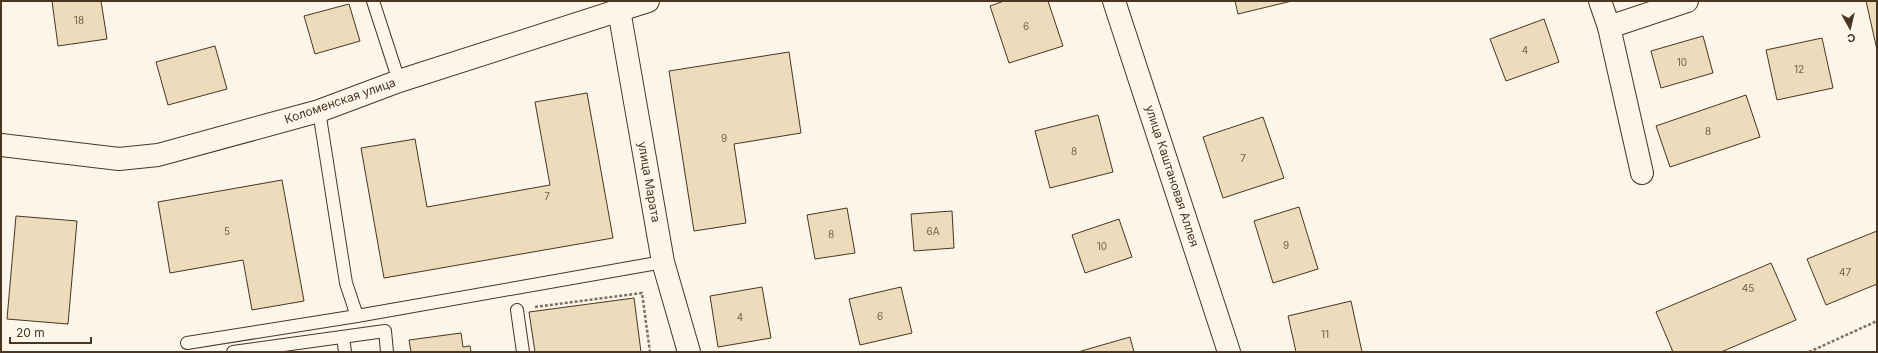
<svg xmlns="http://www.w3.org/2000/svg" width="1878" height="353" font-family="Inter,sans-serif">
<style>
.building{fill:#ecdcbc;stroke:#4a3520}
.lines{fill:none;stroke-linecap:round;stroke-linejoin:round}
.service-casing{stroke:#4a3520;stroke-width:14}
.minor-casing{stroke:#4a3520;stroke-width:24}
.path{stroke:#7f6f5c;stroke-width:2.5;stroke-dasharray:3 2;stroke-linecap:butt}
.service{stroke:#fbf6e9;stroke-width:12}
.minor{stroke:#fbf6e9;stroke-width:22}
.labels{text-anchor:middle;stroke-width:3;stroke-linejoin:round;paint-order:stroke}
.number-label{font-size:10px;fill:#725f47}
.street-label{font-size:12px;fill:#4a3520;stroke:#fbf6e9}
</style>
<rect width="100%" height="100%" fill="#fbf6e9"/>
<!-- building -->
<g class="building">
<path d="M52,1H101L107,39L58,46Z"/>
<path d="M1004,1H1048L1063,46L1009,63L990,6Z"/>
<path d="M1235,1H1292L1238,14Z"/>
<path d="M1866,1H1877V50Z"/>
<path d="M349,4L360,41L315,54L304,16Z"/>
<path d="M1544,19L1559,62L1506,81L1490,39Z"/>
<path d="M1703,36L1713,73L1661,88L1651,51Z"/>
<path d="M1822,38L1833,88L1777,100L1766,50Z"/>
<path d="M215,46L227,89L168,105L156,62Z"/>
<path d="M789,52L801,133L734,144L746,223L694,231L669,71Z"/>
<path d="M587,93L613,238L384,278L361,148L415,139L427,207L550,185L535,102Z"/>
<path d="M1746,95L1760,137L1670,167L1656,126Z"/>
<path d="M1098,115L1113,172L1050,188L1035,131Z"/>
<path d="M1263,117L1284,178L1223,198L1203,137Z"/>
<path d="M282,180L304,301L252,310L243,260L170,273L158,202Z"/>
<path d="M1299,207L1318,269L1273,283L1254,221Z"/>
<path d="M847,208L855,253L815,259L807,215Z"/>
<path d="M952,211L954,248L914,251L911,214Z"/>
<path d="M16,216L77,221L68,324L7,319Z"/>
<path d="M1119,219L1132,257L1085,273L1072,235Z"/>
<path d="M1877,231V284L1826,305L1807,259Z"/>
<path d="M1771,263L1796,320L1721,352H1673L1656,312Z"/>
<path d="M762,287L771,338L718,347L710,296Z"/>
<path d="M901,287L912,333L860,345L849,299Z"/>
<path d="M634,298L641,352H535L529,312Z"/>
<path d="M1351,301L1362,352H1296L1288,316Z"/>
<path d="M461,333L463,347L470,346L471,352H411L409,340Z"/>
<path d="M1130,337L1134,352H1078Z"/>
</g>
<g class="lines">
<!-- service casing -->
<g class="service-casing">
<g id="service">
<path d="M373,1L399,81"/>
<path d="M319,111L346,283L357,316L663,262"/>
<path d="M517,310L523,352"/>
<path d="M343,337L345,352"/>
<path d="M187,343L357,316"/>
<path d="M233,352L385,331L387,352"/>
</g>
</g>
<!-- minor casing -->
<g class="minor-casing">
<g id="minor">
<path d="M1114,1L1229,352"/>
<path d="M1600,1L1609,27L1687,1"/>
<path d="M619,10L663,262L689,352"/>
<path d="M1609,27L1642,173"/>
<path d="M1,145L119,159L158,155L319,111L399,81L648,1"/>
</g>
</g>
<!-- path -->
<g class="path">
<path d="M535,307L642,293L650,352"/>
<path d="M1809,352L1877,321"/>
</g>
<!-- service -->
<use href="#service" class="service"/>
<!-- minor -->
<use href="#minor" class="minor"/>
</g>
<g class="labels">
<!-- number labels -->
<g class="number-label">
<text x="79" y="24">18</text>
<text x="1026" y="30">6</text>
<text x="1525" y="54">4</text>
<text x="1682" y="66">10</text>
<text x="1799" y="73">12</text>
<text x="1708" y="135">8</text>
<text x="724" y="142">9</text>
<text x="1074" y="155">8</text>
<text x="1243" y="162">7</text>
<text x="547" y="200">7</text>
<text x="227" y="235">5</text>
<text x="933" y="235">6А</text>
<text x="831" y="238">8</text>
<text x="1286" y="249">9</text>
<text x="1102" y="250">10</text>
<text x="1845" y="276">47</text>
<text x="1748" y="292">45</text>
<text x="880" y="320">6</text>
<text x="740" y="321">4</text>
<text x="1325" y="338">11</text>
</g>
<!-- street labels -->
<g class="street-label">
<text transform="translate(340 101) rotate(-19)" y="4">Коломенская улица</text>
<text transform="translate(1172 176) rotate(72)" y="4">улица Каштановая Аллея</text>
<text transform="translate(649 182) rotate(80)" y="4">улица Марата</text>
</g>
</g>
<!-- border -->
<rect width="1878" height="353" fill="none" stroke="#4a3520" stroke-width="4"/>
<!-- north arrow -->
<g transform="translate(1850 28) rotate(172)" stroke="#fbf6e9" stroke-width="3" paint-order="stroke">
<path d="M0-3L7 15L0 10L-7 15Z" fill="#4a3520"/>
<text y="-6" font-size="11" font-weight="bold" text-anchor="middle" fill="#4a3520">С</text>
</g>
<!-- scale -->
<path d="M10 337v6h81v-6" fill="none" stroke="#4a3520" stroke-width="2"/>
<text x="16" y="337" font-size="12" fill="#4a3520" stroke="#fbf6e9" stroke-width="3" paint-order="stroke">20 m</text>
</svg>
